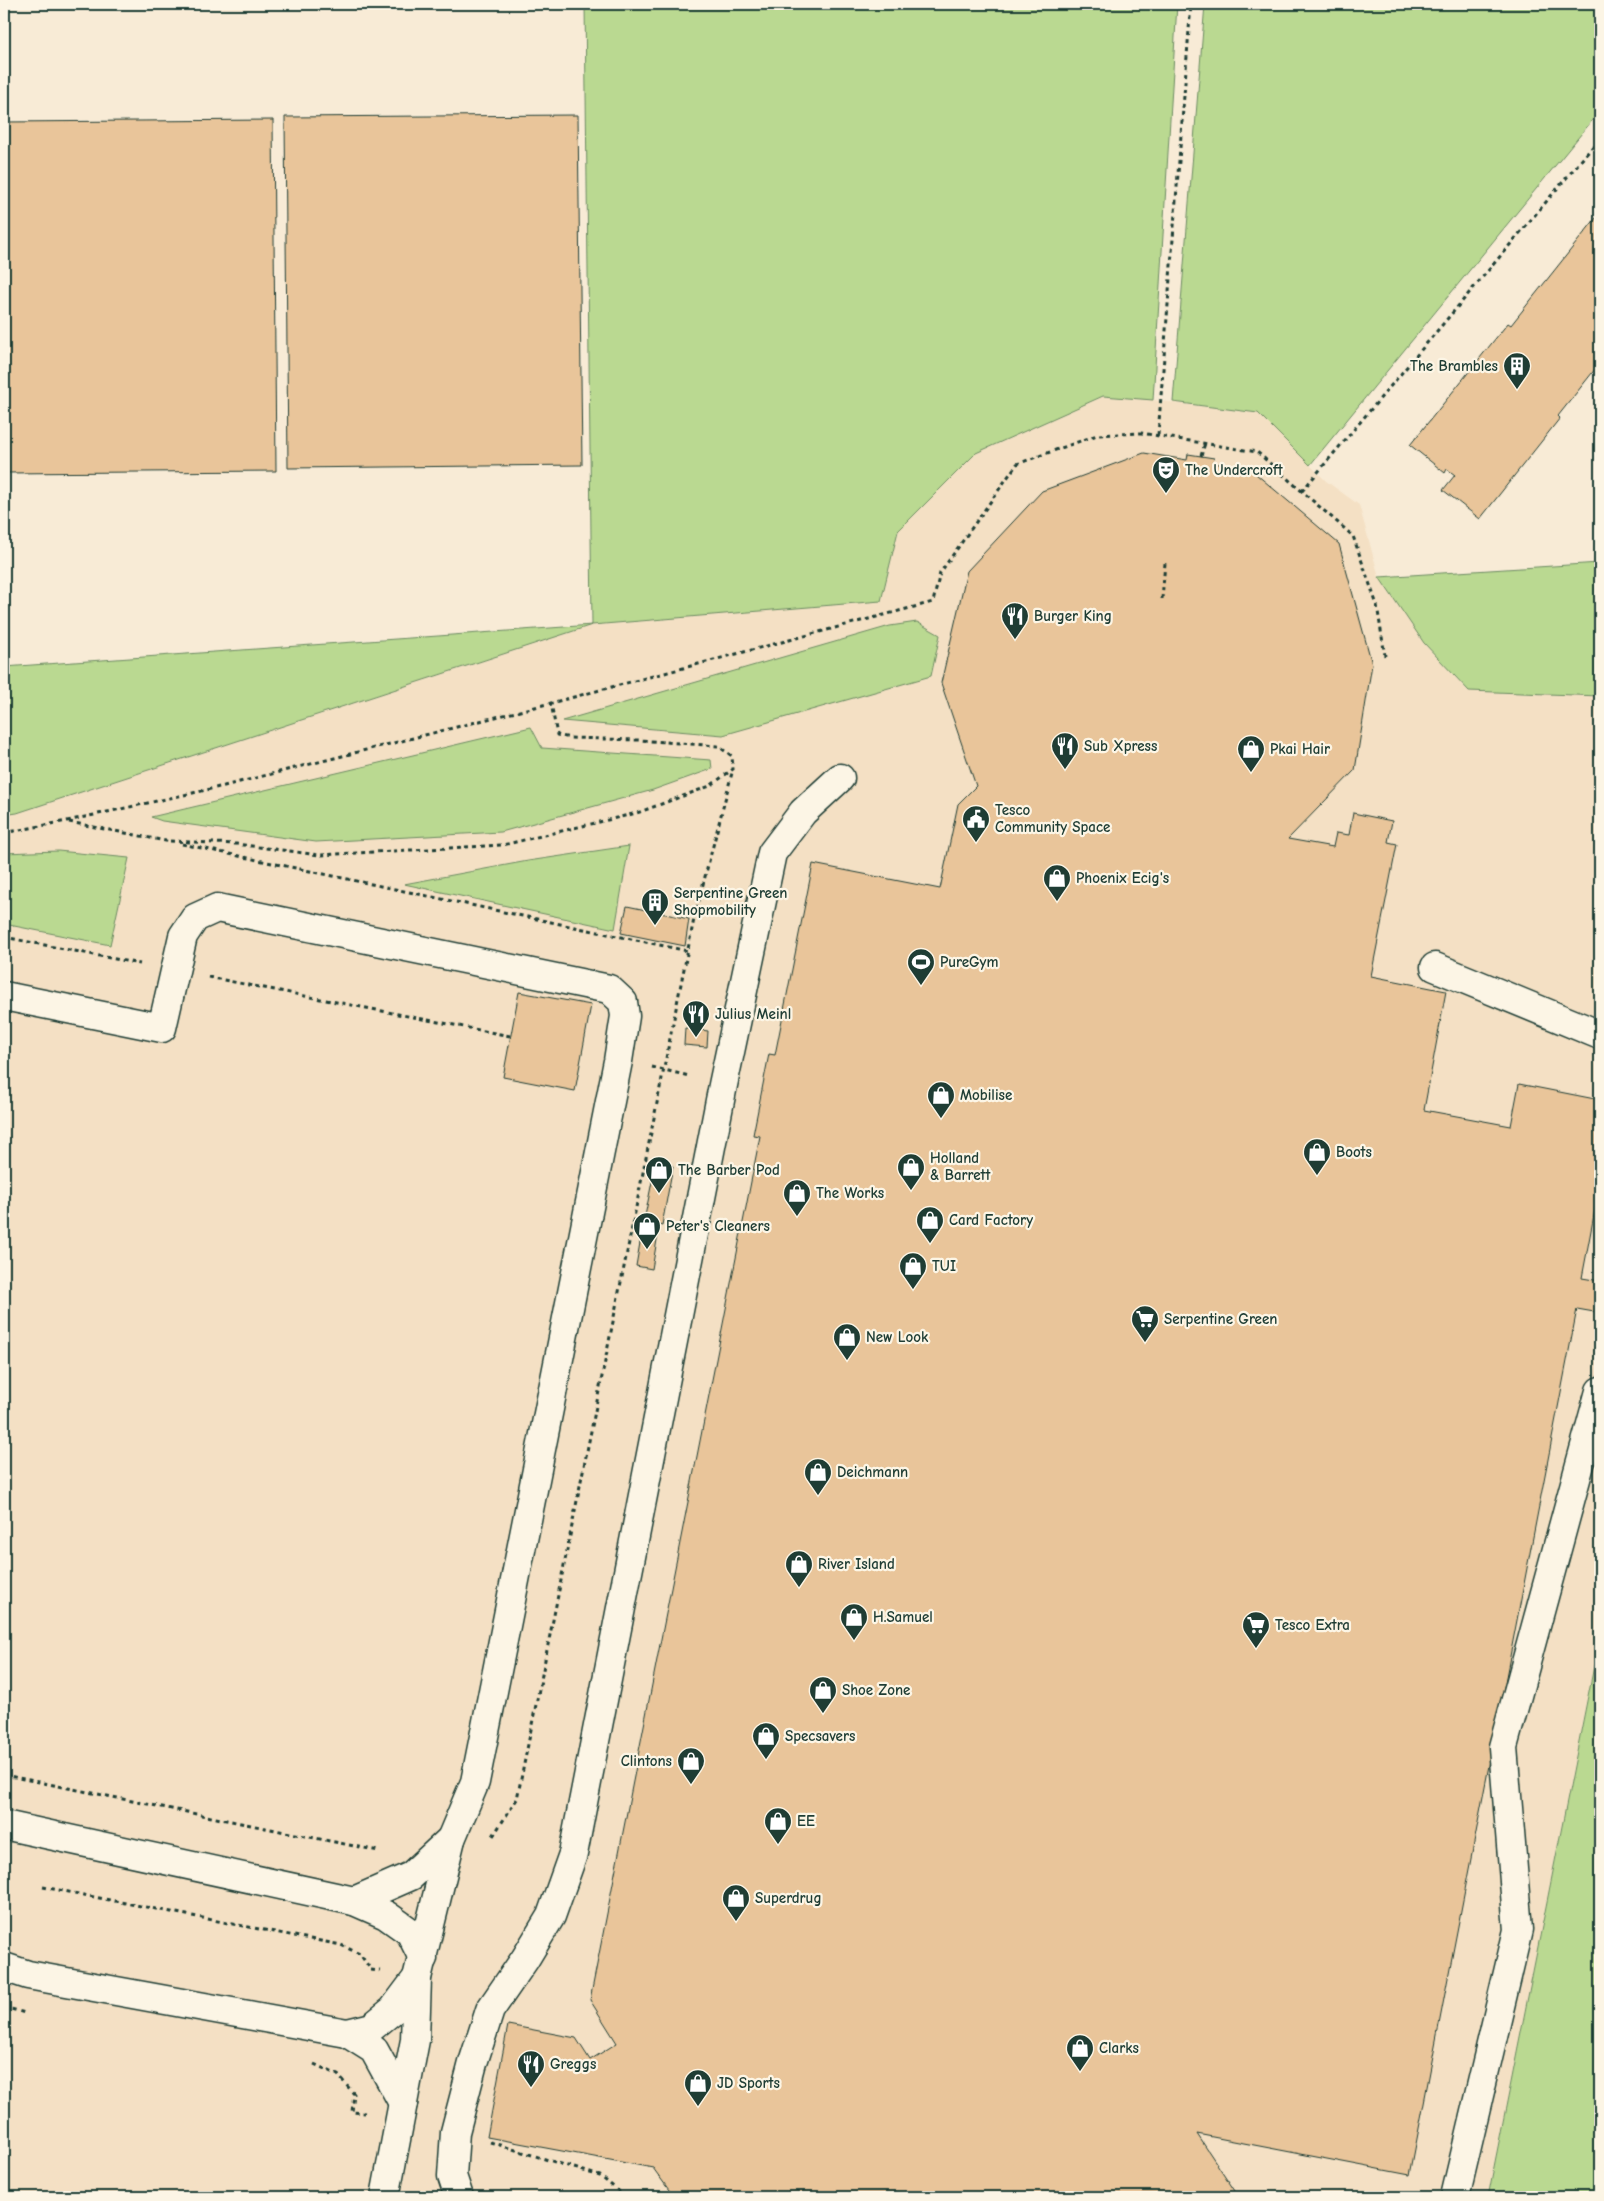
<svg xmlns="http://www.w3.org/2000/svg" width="1604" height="2201" font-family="'Comic Neue',sans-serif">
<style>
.built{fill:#f4e0c4}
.green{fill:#bad991;stroke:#6c8b62}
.building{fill:#e9c59a;stroke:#1f3d34}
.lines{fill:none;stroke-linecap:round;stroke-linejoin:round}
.minor-casing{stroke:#1f3d34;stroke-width:31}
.path{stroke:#1f3d34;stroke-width:3;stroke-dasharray:4 4;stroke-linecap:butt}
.minor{stroke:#fcf5e5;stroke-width:28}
.labels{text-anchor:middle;stroke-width:4.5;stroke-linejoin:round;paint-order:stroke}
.poi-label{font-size:15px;font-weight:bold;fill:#1f3d34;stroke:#fcf5e5;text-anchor:start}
</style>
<rect width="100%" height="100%" fill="#f8ebd6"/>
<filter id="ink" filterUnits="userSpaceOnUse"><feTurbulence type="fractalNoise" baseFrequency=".02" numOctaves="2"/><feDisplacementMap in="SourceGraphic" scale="10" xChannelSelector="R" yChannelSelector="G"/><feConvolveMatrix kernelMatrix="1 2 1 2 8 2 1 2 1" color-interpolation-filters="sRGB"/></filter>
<g filter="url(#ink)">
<!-- built -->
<path class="built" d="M1103,396L1153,400L1258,413L1326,481L1359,505L1379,577L1424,643L1469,691L1600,696V1636L1488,2197H4V815L17,813L592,625L881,601L898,531L976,453Z"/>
<!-- green -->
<g class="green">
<path d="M585,4H1177L1153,400L1103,396L976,453L898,531L881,601L592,625L17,813L4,815V667L592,625Z"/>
<path d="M1205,4H1600V111L1310,465L1258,413L1173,402Z"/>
<path d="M1600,563V696L1469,691L1424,643L1379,577Z"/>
<path d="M917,622L940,635L931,676L723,735L562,721L890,626Z"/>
<path d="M531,727L542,748L711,760L712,769L653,790L501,832L316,842L162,821L151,817Z"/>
<path d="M629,846L615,929L404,884L528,861Z"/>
<path d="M58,851L129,858L110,945L4,924V853Z"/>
<path d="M1600,1636V2197H1488Z"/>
</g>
<!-- building -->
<g class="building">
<path d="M578,115L582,465L288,468L285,117Z"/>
<path d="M273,120L276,471L4,473V122Z"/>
<path d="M1600,213V363L1558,416L1560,418L1480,519L1443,490L1455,475L1447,469L1445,473L1410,445L1508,323L1511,325Z"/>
<path d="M1144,453L1187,460L1188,454L1214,458L1213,463L1250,469L1339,544L1372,664L1355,770L1288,839L1333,847L1336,833L1349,835L1353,813L1392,821L1388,842L1397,844L1371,976L1446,991L1424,1110L1511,1126L1519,1084L1600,1100V1183L1582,1278L1600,1281V1313L1577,1309L1410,2175L1197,2134L1239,2197H674L653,2168L487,2137L508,2025L576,2038L590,2060L617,2043L590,2000L760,1136L753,1135L769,1054L775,1055L813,864L940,889L958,804L976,786L941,683L967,571L1042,491Z"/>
<path d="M627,906L689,919L685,946L621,933Z"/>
<path d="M519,992L591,1005L575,1091L503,1077Z"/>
<path d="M685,1028L708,1031L707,1047L684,1045Z"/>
<path d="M656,1162L673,1166L662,1225L644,1221Z"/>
<path d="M642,1231L658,1234L652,1269L636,1266Z"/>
</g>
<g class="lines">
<!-- minor casing -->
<g class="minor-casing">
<g id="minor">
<path d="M1435,967L1600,1035"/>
<path d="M4,996L162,1028L183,936L195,918L217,908L609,989L623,1002L625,1016L618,1061L475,1782L451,1839L417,1978L415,2040L385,2197"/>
<path d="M4,1825L354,1901L386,1915L410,1932L423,1958"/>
<path d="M354,1901L411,1876L451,1839"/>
<path d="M4,1967L28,1975L347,2033L374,2050L403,2103"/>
<path d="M347,2033L372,2027L393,2010L417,1978"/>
<path d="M459,2197L452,2176L455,2132L473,2063L490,2010L525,1959L551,1916L573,1854L723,1085L772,853L803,812L840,778"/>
<path d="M1455,2197L1518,1930L1503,1747L1600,1391"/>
</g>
</g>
<!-- path -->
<g class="path">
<path d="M1158,435L1191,4"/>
<path d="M1201,456L1205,443"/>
<path d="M1302,491L1600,138"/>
<path d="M1162,599L1165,563"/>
<path d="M69,822L171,842"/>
<path d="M4,833L67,821L224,786L551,703L933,602L940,573L1017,464L1097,435L1141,433L1257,452L1353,536L1377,605L1385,656"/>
<path d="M170,841L236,844L319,855L503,845L637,813L710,786L733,769L732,756L718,746L639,740L570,738L557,735L551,703"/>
<path d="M182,844L688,951"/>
<path d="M4,937L140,964"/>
<path d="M208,977L510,1036"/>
<path d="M652,1067L689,1076"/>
<path d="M4,1775L379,1851"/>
<path d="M493,1836L517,1799L694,919L733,769"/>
<path d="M43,1887L341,1945L360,1954L371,1970L380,1971"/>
<path d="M4,2007L25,2013"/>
<path d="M314,2064L338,2075L354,2094L352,2112L365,2113"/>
<path d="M490,2142L600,2176L626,2197"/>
<path d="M664,2197L671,2193"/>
</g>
<!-- minor -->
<use href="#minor" class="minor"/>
</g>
</g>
<!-- icons -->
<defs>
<g id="building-pin" transform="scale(1.4375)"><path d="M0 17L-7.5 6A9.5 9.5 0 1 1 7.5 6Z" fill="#1f3d34" stroke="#fcf5e5"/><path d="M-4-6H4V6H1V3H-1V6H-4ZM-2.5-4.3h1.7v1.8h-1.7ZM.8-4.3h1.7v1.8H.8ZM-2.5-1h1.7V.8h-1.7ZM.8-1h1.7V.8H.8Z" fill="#fff"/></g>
<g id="theatre-pin" transform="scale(1.4375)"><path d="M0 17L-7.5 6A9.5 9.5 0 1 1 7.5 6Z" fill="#1f3d34" stroke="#fcf5e5"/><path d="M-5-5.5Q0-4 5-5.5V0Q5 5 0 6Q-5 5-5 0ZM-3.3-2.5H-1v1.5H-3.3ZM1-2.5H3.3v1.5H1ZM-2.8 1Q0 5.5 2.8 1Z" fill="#fff"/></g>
<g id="restaurant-pin" transform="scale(1.4375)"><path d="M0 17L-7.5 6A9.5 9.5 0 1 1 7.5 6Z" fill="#1f3d34" stroke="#fcf5e5"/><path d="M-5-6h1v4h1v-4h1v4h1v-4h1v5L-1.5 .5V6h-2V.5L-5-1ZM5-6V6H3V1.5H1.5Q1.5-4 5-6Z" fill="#fff"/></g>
<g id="shop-pin" transform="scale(1.4375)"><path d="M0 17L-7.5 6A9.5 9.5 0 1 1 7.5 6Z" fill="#1f3d34" stroke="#fcf5e5"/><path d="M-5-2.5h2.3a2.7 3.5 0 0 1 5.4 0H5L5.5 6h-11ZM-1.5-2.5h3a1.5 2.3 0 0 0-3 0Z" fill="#fff"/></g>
<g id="civic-pin" transform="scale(1.4375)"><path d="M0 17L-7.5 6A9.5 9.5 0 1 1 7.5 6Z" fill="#1f3d34" stroke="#fcf5e5"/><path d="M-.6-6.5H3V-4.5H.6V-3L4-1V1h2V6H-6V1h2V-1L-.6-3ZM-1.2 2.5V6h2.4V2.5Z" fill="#fff"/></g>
<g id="stadium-pin" transform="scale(1.4375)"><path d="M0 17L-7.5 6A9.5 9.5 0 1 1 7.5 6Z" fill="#1f3d34" stroke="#fcf5e5"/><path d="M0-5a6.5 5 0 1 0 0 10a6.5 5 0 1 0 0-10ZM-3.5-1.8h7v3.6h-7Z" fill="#fff"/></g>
<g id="supermarket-pin" transform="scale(1.4375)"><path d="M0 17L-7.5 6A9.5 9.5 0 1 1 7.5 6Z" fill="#1f3d34" stroke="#fcf5e5"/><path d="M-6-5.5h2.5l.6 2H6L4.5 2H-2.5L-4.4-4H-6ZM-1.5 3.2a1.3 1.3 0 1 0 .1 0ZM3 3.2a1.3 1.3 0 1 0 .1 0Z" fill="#fff"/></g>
</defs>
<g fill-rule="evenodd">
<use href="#building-pin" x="1517" y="366"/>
<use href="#theatre-pin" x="1166" y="470"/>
<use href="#restaurant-pin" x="1015" y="616"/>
<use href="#restaurant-pin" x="1065" y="746"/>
<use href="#shop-pin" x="1251" y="749"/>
<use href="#civic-pin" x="976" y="819"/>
<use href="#shop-pin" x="1057" y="878"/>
<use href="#building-pin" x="655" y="902"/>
<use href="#stadium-pin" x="921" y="962"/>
<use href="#restaurant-pin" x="696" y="1014"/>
<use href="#shop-pin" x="941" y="1095"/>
<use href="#shop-pin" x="1317" y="1152"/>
<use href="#shop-pin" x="911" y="1167"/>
<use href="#shop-pin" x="659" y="1170"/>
<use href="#shop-pin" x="797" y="1193"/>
<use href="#shop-pin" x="930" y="1220"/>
<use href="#shop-pin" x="647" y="1226"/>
<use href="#shop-pin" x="913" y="1266"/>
<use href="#supermarket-pin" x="1145" y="1319"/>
<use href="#shop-pin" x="847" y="1337"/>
<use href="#shop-pin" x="818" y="1472"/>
<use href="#shop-pin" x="799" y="1564"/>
<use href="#shop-pin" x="854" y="1617"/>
<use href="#supermarket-pin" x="1256" y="1625"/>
<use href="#shop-pin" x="823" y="1690"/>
<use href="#shop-pin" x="766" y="1736"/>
<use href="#shop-pin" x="691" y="1761"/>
<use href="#shop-pin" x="778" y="1821"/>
<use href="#shop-pin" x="736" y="1898"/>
<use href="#shop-pin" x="1080" y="2048"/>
<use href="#restaurant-pin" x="531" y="2064"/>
<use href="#shop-pin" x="698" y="2083"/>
</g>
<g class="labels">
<!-- poi labels -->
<g class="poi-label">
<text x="1498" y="371" text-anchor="end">The Brambles</text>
<text x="1185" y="475">The Undercroft</text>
<text x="1034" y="621">Burger King</text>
<text x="1084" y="751">Sub Xpress</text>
<text x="1270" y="754">Pkai Hair</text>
<text x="995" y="815">Tesco<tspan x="995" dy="17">Community Space</tspan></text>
<text x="1076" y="883">Phoenix Ecig's</text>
<text x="674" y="898">Serpentine Green<tspan x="674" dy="17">Shopmobility</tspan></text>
<text x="940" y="967">PureGym</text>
<text x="715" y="1019">Julius Meinl</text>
<text x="960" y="1100">Mobilise</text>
<text x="1336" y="1157">Boots</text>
<text x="930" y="1163">Holland<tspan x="930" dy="17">&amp; Barrett</tspan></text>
<text x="678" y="1175">The Barber Pod</text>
<text x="816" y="1198">The Works</text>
<text x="949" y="1225">Card Factory</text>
<text x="666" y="1231">Peter's Cleaners</text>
<text x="932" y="1271">TUI</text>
<text x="1164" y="1324">Serpentine Green</text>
<text x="866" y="1342">New Look</text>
<text x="837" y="1477">Deichmann</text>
<text x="818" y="1569">River Island</text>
<text x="873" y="1622">H.Samuel</text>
<text x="1275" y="1630">Tesco Extra</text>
<text x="842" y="1695">Shoe Zone</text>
<text x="785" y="1741">Specsavers</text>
<text x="672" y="1766" text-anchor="end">Clintons</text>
<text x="797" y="1826">EE</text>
<text x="755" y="1903">Superdrug</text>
<text x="1099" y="2053">Clarks</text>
<text x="550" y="2069">Greggs</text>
<text x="717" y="2088">JD Sports</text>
</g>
</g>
<!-- margin -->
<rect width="1604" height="2201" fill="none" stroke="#fcf5e5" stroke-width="20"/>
<rect x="10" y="10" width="1584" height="2181" fill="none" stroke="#1f3d34" stroke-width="2" filter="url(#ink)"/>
</svg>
